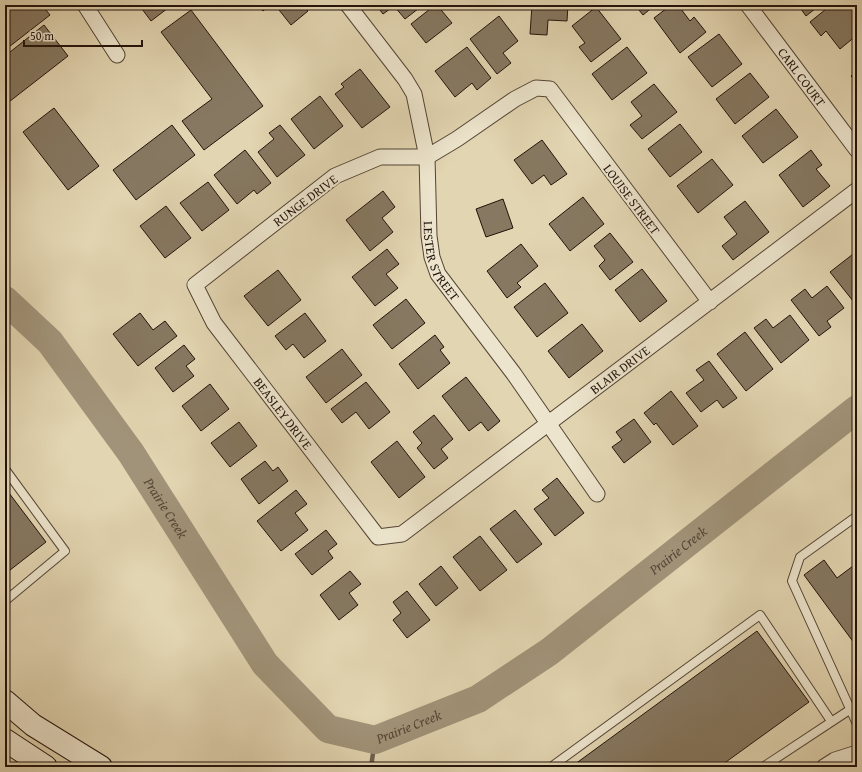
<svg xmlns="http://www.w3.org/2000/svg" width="862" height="772" font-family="'Gentium Book Plus',serif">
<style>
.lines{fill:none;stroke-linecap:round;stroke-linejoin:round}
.stream{stroke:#6f604d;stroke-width:4.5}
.river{stroke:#a19379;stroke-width:28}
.building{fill:#867861;stroke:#23130b}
.lane-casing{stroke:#534434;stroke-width:10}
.street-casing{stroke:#534434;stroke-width:17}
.secondary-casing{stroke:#23130b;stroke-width:24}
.lane{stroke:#ece4cc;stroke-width:8}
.street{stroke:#ece4cc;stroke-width:15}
.secondary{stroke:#ece4cc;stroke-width:22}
.labels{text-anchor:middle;stroke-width:4;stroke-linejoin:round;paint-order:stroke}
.street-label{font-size:13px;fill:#23130b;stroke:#ece4cc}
.water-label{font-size:14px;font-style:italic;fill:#554637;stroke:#ece4cc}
</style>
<rect width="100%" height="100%" fill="#e2d5b1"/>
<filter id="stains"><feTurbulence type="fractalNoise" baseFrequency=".005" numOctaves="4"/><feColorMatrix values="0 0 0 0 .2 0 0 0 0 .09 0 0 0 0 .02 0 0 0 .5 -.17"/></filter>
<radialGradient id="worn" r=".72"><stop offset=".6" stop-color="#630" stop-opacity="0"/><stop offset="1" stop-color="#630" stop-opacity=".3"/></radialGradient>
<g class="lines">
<!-- stream -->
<path class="stream" d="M371,767L375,740"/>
<!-- river -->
<path class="river" id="s1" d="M5,300L50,342L131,453L265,664L328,729L375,740L478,699L549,652L857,409"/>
</g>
<!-- building -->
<g class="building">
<path d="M5,5H42L50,15L5,50Z"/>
<path d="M139,5H172L151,21Z"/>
<path d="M258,5H270L263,11Z"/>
<path d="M275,5H303L308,11L291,25Z"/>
<path d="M376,5H423L405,19L394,6L383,14Z"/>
<path d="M435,5H437L452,23L426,43L411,24Z"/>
<path d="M532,5H568L567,21L548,20L547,35L530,34Z"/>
<path d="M635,5H655L643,15Z"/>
<path d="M671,5H678L690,21L694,17L706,32L680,53L654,18Z"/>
<path d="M798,5H820L806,16Z"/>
<path d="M831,5H856L857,7V35L840,49L826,31L821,36L810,22Z"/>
<path d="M596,7L621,39L591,62L579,47L585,43L572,26Z"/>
<path d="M191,10L263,106L204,150L182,121L212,99L161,32Z"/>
<path d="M499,16L518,41L503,53L511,63L497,74L470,39Z"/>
<path d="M44,25L68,56L5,105V56Z"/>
<path d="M719,34L742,64L712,87L688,57Z"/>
<path d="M467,47L491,78L477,90L472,83L455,97L435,71Z"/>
<path d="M627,47L647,73L612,100L592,74Z"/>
<path d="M360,69L390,107L362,128L335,94L344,87L341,84Z"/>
<path d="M857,71V83L851,76Z"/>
<path d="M750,73L769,97L735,124L716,99Z"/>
<path d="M654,84L677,112L642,139L630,125L642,116L631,102Z"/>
<path d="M320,96L343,126L314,149L291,119Z"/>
<path d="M54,108L99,166L68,190L23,132Z"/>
<path d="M776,109L798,137L763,163L742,136Z"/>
<path d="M680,124L702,152L670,177L648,149Z"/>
<path d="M172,125L195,155L136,200L113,170Z"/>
<path d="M280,125L305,155L277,177L258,152L274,139L269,133Z"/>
<path d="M542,140L567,174L551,185L544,175L532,184L514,160Z"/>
<path d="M245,150L271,183L257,194L254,190L237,204L214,175Z"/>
<path d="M811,150L822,165L816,169L830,186L803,207L779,175Z"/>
<path d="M712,159L733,185L698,213L677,186Z"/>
<path d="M208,182L229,210L202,231L180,203Z"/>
<path d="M383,191L395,207L382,218L393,232L370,251L346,220Z"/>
<path d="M583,197L604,224L570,251L549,224Z"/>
<path d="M503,199L513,228L486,237L476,209Z"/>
<path d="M745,201L769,232L733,260L722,246L737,234L724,217Z"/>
<path d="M166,206L191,238L165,258L140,226Z"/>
<path d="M610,233L633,262L610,280L599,266L605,260L594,246Z"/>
<path d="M521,244L538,266L517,283L521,287L507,298L487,271Z"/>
<path d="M387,249L399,264L386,274L398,288L375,306L352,277Z"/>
<path d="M857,251V306L830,272Z"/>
<path d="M642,269L667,301L640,322L615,290Z"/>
<path d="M278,270L301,300L268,326L244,296Z"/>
<path d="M545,283L568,313L537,337L514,307Z"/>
<path d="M827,286L844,308L827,321L831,327L819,336L791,300L805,289L812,298Z"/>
<path d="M406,299L425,323L392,349L373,325Z"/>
<path d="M140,313L153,330L165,321L177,336L138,366L113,334Z"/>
<path d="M305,313L326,341L304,358L293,344L286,350L275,336Z"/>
<path d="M790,315L809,340L781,363L754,328L766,319L773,328Z"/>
<path d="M582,324L603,351L569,378L548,351Z"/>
<path d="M745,332L773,369L746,391L717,354Z"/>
<path d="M435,335L444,347L440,350L450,363L418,389L399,364Z"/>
<path d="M184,345L195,359L186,366L194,376L173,392L155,368Z"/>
<path d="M342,349L362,375L326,403L306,377Z"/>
<path d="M709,361L737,398L723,408L717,400L701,412L686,393L704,380L696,370Z"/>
<path d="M466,377L500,421L488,431L481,422L469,431L442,396Z"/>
<path d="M366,382L390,412L369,429L356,412L342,423L331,409Z"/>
<path d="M210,384L229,409L201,431L182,406Z"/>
<path d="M671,391L698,426L673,445L656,423L654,425L644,413Z"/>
<path d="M434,415L453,439L441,449L448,458L434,469L417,448L422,443L413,432Z"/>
<path d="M634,419L651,442L624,463L612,447L622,440L616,432Z"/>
<path d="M239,422L257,446L230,467L211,443Z"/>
<path d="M397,441L425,477L399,498L371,462Z"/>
<path d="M265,461L273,471L278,467L288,481L259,504L241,479Z"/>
<path d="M557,478L584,513L555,536L534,509L549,498L542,490Z"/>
<path d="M296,490L307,504L295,513L308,530L281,551L257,521Z"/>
<path d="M9,493L46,542L5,574V495Z"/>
<path d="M515,510L542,544L517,563L490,529Z"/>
<path d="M326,530L337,544L328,551L333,558L312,575L295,554Z"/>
<path d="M480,536L507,570L480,591L453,557Z"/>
<path d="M824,560L837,578L857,563V647L804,575Z"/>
<path d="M441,566L458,588L436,606L419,584Z"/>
<path d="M350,571L361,584L349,593L358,605L339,620L320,595Z"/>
<path d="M407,591L430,620L407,638L393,620L401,613L393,602Z"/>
<path d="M757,631L809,702L719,767H571Z"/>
</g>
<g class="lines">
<!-- lane casing -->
<g class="lane-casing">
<g id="lane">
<path d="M5,469L65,551L5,601"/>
<path d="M857,516L800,557L792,581L857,724"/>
<path d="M551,767L760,615L831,721"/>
<path d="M763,767L857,705"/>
</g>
</g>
<!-- street casing -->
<g class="street-casing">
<g id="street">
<path d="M85,5L117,55"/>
<path id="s2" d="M348,5L405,79L414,94L427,157L429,236L432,257L438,274L514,374L597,494"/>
<path id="s3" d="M748,5L857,150"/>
<path id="s4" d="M710,302L550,89L536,88L515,99L457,139L427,157H380L335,176L195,285L214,323L378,537L402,534L857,190"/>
<path d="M824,767L835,760L857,753"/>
</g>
</g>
<!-- secondary casing -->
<g class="secondary-casing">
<g id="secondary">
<path d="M5,701L33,725L101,767"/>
<path d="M5,740L46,767"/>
</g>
</g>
<!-- lane -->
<use href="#lane" class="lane"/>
<!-- street -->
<use href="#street" class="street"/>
<!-- secondary -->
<use href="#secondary" class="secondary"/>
</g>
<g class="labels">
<!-- street labels -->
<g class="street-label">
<text dy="5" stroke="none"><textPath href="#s3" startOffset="90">CARL COURT</textPath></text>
<text transform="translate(632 199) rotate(53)" y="5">LOUISE STREET</text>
<text transform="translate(305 200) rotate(-37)" y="5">RUNGE DRIVE</text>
<text dy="5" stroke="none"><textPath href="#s2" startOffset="282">LESTER STREET</textPath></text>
<text dy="5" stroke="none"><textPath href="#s4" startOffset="1292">BLAIR DRIVE</textPath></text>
<text dy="5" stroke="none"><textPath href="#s4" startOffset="839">BEASLEY DRIVE</textPath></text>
</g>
<!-- water labels -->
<g class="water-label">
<text dy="5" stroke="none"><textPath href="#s1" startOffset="264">Prairie Creek</textPath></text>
<text dy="5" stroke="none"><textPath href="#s1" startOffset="948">Prairie Creek</textPath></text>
<text dy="5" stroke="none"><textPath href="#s1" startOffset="624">Prairie Creek</textPath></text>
</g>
</g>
<!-- margin -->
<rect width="862" height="772" fill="none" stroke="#e2d5b1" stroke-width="20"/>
<rect x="6" y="6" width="850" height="760" fill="none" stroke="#23130b" stroke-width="2"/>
<rect x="10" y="10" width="842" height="752" fill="none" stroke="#23130b"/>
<!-- scale -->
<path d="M24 40v6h118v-6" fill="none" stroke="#23130b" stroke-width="2"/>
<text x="30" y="40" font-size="12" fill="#23130b" stroke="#ece4cc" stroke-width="3" paint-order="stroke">50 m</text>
<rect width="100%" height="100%" filter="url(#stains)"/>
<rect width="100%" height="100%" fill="url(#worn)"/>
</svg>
